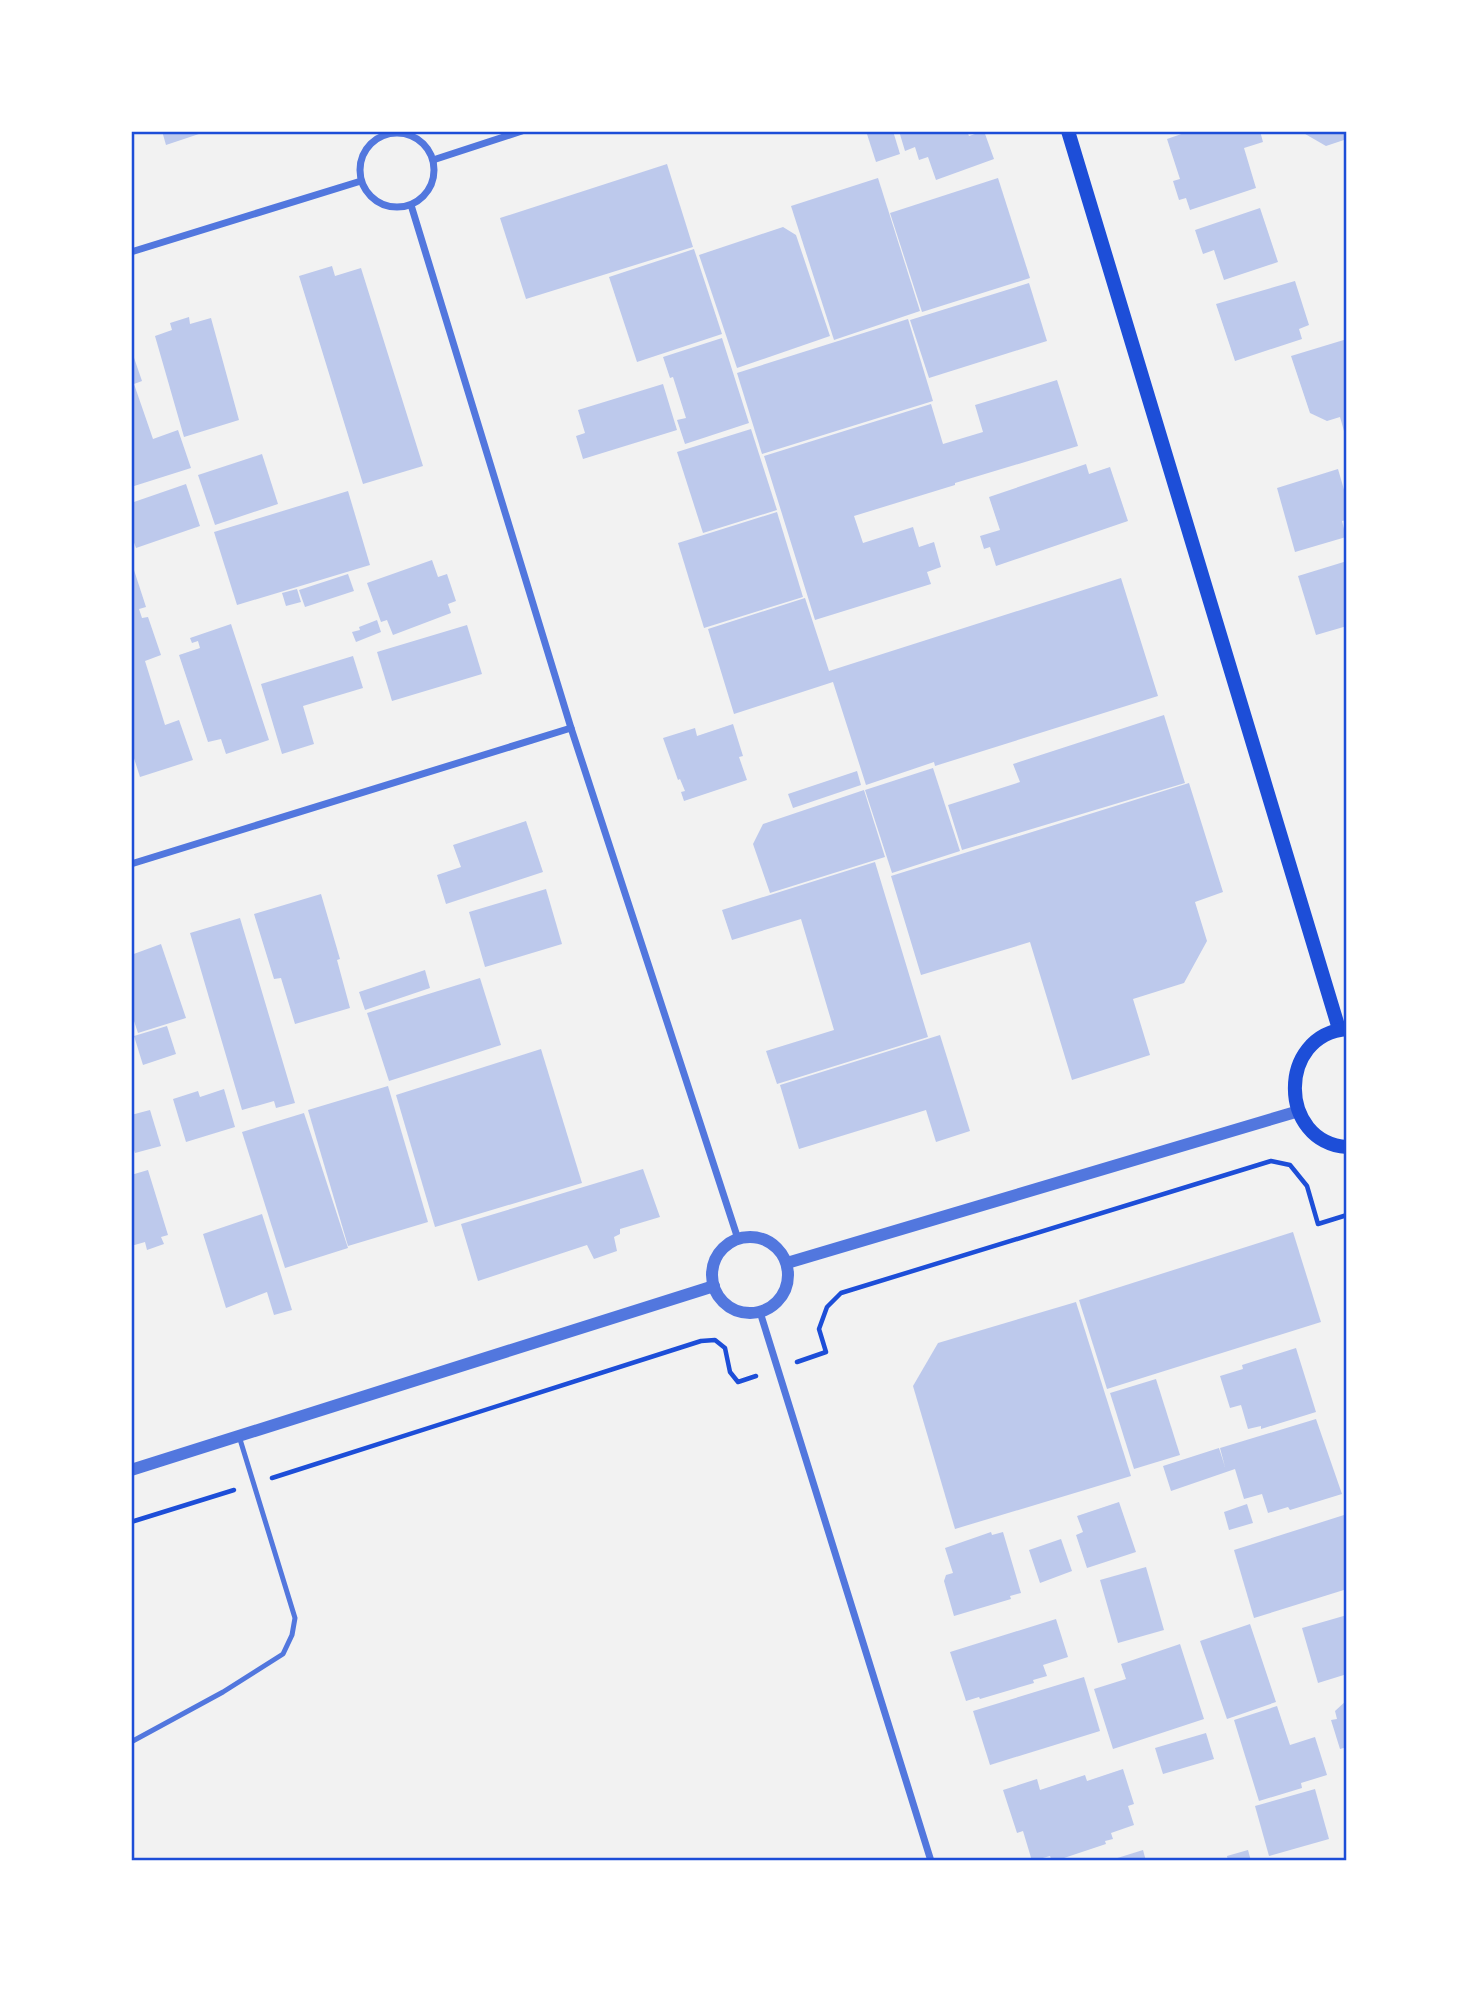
<svg xmlns="http://www.w3.org/2000/svg" width="1478" height="1992" font-family="Arial,sans-serif">
<style>
.building{fill:#bdc9ec}
.lines{fill:none;stroke-linecap:round;stroke-linejoin:round}
.path{stroke:#1d4ed8;stroke-width:4.5}
.service{stroke:#5277de;stroke-width:5}
.minor{stroke:#5277de;stroke-width:7}
.tertiary{stroke:#5277de;stroke-width:12}
.secondary{stroke:#1d4ed8;stroke-width:14}
.neatline{fill:none;stroke:#1d4ed8;stroke-width:2.5}
</style>
<rect width="100%" height="100%" fill="#f2f2f2"/>
<!-- building -->
<g class="building">
<path d="M162,131H205V132L166,145Z"/>
<path d="M866,131H893L900,154L876,162Z"/>
<path d="M899,131H967L969,136L984,131L994,159L936,180L928,157L919,160L915,147L905,151Z"/>
<path d="M1190,131H1260L1263,142L1244,148L1256,188L1190,210L1186,198L1179,200L1173,181L1180,179L1167,139Z"/>
<path d="M1300,131H1347V139L1326,146Z"/>
<path d="M667,164L693,247L526,299L500,218Z"/>
<path d="M878,178L920,311L834,340L791,206Z"/>
<path d="M998,178L1030,278L922,312L890,213Z"/>
<path d="M1260,208L1278,262L1224,280L1214,250L1203,254L1195,230Z"/>
<path d="M783,227L796,235L830,336L737,368L699,255Z"/>
<path d="M694,249L722,334L637,362L609,277Z"/>
<path d="M332,266L335,276L361,268L423,466L363,484L299,276Z"/>
<path d="M1295,281L1309,325L1299,329L1302,339L1235,361L1216,304Z"/>
<path d="M1029,283L1047,341L929,378L910,320Z"/>
<path d="M189,317L190,324L211,318L239,420L184,437L155,336L172,330L170,323Z"/>
<path d="M908,319L933,401L762,454L737,373Z"/>
<path d="M722,338L749,423L685,444L677,420L686,418L673,377L670,378L663,357Z"/>
<path d="M1347,339V438H1346L1340,417L1327,421L1310,413L1291,356Z"/>
<path d="M131,349L142,381L134,384L153,439L178,430L191,468L131,487Z"/>
<path d="M1057,380L1078,446L955,483V485L854,516L863,543L913,527L919,547L934,542L941,567L927,572L931,584L815,620L764,456L931,404L943,444L983,432L975,405Z"/>
<path d="M663,384L677,430L583,459L576,436L585,433L578,410Z"/>
<path d="M751,429L777,510L703,533L677,452Z"/>
<path d="M262,454L278,504L215,525L198,475Z"/>
<path d="M1086,464L1089,474L1110,467L1128,521L996,566L990,547L984,549L980,536L1000,530L989,497Z"/>
<path d="M1338,469L1347,500V520L1342,521L1346,537L1295,552L1277,488Z"/>
<path d="M186,484L200,526L136,548L131,534V503Z"/>
<path d="M348,491L370,565L237,605L214,532Z"/>
<path d="M777,512L803,597L704,628L678,543Z"/>
<path d="M432,560L438,577L447,574L456,601L448,604L451,613L393,635L387,620L381,622L367,583Z"/>
<path d="M1347,561V626L1316,635L1298,576Z"/>
<path d="M134,570L146,607L139,609L142,618L148,617L161,655L145,661L165,725L179,720L193,760L140,777L131,749V571Z"/>
<path d="M348,574L354,591L305,607L299,590Z"/>
<path d="M1121,578L1158,696L935,766L934,762L866,785L833,682L734,714L708,629L805,598L829,671Z"/>
<path d="M297,589L301,602L286,606L282,593Z"/>
<path d="M377,620L381,632L356,642L352,632L360,630L359,627Z"/>
<path d="M231,624L269,740L226,754L221,739L208,742L179,655L200,648L198,641L192,643L190,638Z"/>
<path d="M467,625L482,674L392,701L377,652Z"/>
<path d="M353,656L363,688L303,706L314,744L282,754L261,684Z"/>
<path d="M1164,715L1185,783L962,850L948,805L1020,782L1013,764Z"/>
<path d="M733,724L743,756L739,757L747,780L684,801L681,792L685,791L680,779L678,780L663,738L695,728L697,736Z"/>
<path d="M933,768L960,851L892,873L865,790Z"/>
<path d="M857,771L861,785L793,808L788,794Z"/>
<path d="M1189,783L1223,892L1195,902L1207,941L1184,983L1133,999L1150,1055L1072,1080L1030,942L921,975L891,876Z"/>
<path d="M864,790L885,857L770,893L753,844L763,824Z"/>
<path d="M526,821L543,872L446,904L437,875L461,867L453,845Z"/>
<path d="M875,862L928,1037L777,1084L766,1051L834,1030L801,919L732,940L722,910Z"/>
<path d="M546,889L562,944L485,967L469,912Z"/>
<path d="M321,894L340,959L337,960L350,1008L295,1024L281,978L274,979L254,914Z"/>
<path d="M240,918L295,1103L276,1108L274,1101L242,1110L190,933Z"/>
<path d="M161,944L186,1018L138,1033L131,1012V955Z"/>
<path d="M425,970L430,988L365,1010L359,992Z"/>
<path d="M480,978L501,1045L389,1081L367,1013Z"/>
<path d="M167,1026L176,1054L143,1065L134,1036Z"/>
<path d="M940,1035L970,1131L936,1142L926,1110L799,1149L780,1085Z"/>
<path d="M541,1049L582,1183L435,1227L396,1095Z"/>
<path d="M388,1086L428,1222L348,1246L308,1110Z"/>
<path d="M224,1089L235,1127L186,1142L173,1099L198,1091L200,1097Z"/>
<path d="M150,1110L161,1146L135,1153L131,1140V1115Z"/>
<path d="M304,1113L348,1248L285,1268L242,1132Z"/>
<path d="M643,1169L660,1217L620,1229V1234L614,1237L617,1251L594,1259L587,1245L478,1281L461,1224Z"/>
<path d="M148,1170L168,1235L161,1237L164,1244L147,1250L145,1242L131,1246V1175Z"/>
<path d="M262,1214L292,1310L274,1315L267,1292L226,1308L203,1234Z"/>
<path d="M1293,1232L1321,1322L1107,1389L1079,1300Z"/>
<path d="M1076,1302L1131,1476L955,1529L913,1386L938,1343Z"/>
<path d="M1296,1348L1316,1412L1261,1429V1426L1248,1429L1241,1405L1230,1408L1220,1376L1243,1369L1242,1365Z"/>
<path d="M1156,1379L1180,1455L1134,1469L1110,1393Z"/>
<path d="M1316,1419L1342,1494L1290,1510L1288,1507L1268,1513L1262,1494L1244,1499L1235,1469L1171,1491L1163,1466L1219,1448L1225,1467L1220,1448Z"/>
<path d="M1119,1502L1136,1552L1087,1568L1076,1535L1083,1532L1077,1516Z"/>
<path d="M1247,1504L1253,1523L1229,1530L1224,1512Z"/>
<path d="M1344,1515L1347,1523V1589L1254,1618L1234,1550Z"/>
<path d="M991,1532L992,1535L1003,1532L1021,1593L1010,1596L1011,1599L954,1616L944,1581L946,1575L953,1573L945,1548Z"/>
<path d="M1061,1539L1072,1571L1040,1583L1029,1550Z"/>
<path d="M1146,1567L1164,1630L1118,1643L1100,1580Z"/>
<path d="M1347,1615V1674L1318,1683L1302,1628Z"/>
<path d="M1056,1619L1068,1657L1043,1665L1047,1676L1033,1680L1034,1683L980,1699L979,1697L966,1701L950,1652Z"/>
<path d="M1250,1624L1276,1702L1227,1719L1200,1641Z"/>
<path d="M1180,1644L1204,1719L1113,1749L1094,1689L1126,1679L1121,1664Z"/>
<path d="M1084,1677L1100,1731L990,1765L973,1711Z"/>
<path d="M1347,1700V1747L1340,1749L1331,1720L1337,1719L1335,1711Z"/>
<path d="M1277,1706L1290,1745L1315,1737L1327,1775L1301,1783L1302,1788L1259,1801L1234,1720Z"/>
<path d="M1206,1733L1214,1759L1163,1774L1155,1748Z"/>
<path d="M1123,1769L1134,1804L1128,1806L1134,1825L1111,1833L1113,1839L1105,1841L1106,1844L1055,1861H1052L1050,1856L1032,1861L1023,1831L1017,1833L1003,1790L1037,1779L1040,1790L1085,1775L1087,1781Z"/>
<path d="M1315,1789L1329,1839L1269,1856L1255,1806Z"/>
<path d="M1143,1850L1146,1861H1111V1860Z"/>
<path d="M1248,1850L1251,1861H1228L1227,1856Z"/>
</g>
<g class="lines">
<!-- path -->
<g class="path">
<path d="M797,1362L826,1352L819,1329L827,1307L841,1293L1271,1161L1290,1165L1307,1186L1318,1224L1347,1215"/>
<path d="M272,1478L701,1341L715,1340L725,1348L730,1372L738,1382L756,1376"/>
<path d="M131,1522L234,1490"/>
</g>
<!-- service -->
<path class="service" d="M131,1742L223,1692L283,1654L292,1635L295,1618L239,1436"/>
<!-- minor -->
<g class="minor">
<circle cx="397" cy="170" r="37"/>
<path d="M433,160L522,131"/>
<path d="M411,205L571,728L738,1239"/>
<path d="M131,252L361,181"/>
<path d="M131,864L571,728"/>
<path d="M760,1312L931,1861"/>
</g>
<!-- tertiary -->
<g class="tertiary">
<circle cx="750" cy="1275" r="38"/>
<path d="M787,1263L1299,1111"/>
<path d="M131,1470L714,1286"/>
</g>
<!-- secondary -->
<g class="secondary">
<path d="M1068,131L1339,1029"/>
<path d="M1347,1029C1277,1035 1278,1142 1347,1147"/>
</g>
</g>
<!-- border -->
<rect width="1478" height="1992" fill="none" stroke="#ffffff" stroke-width="266"/>
<rect x="133" y="133" width="1212" height="1726" class="neatline"/>
</svg>
